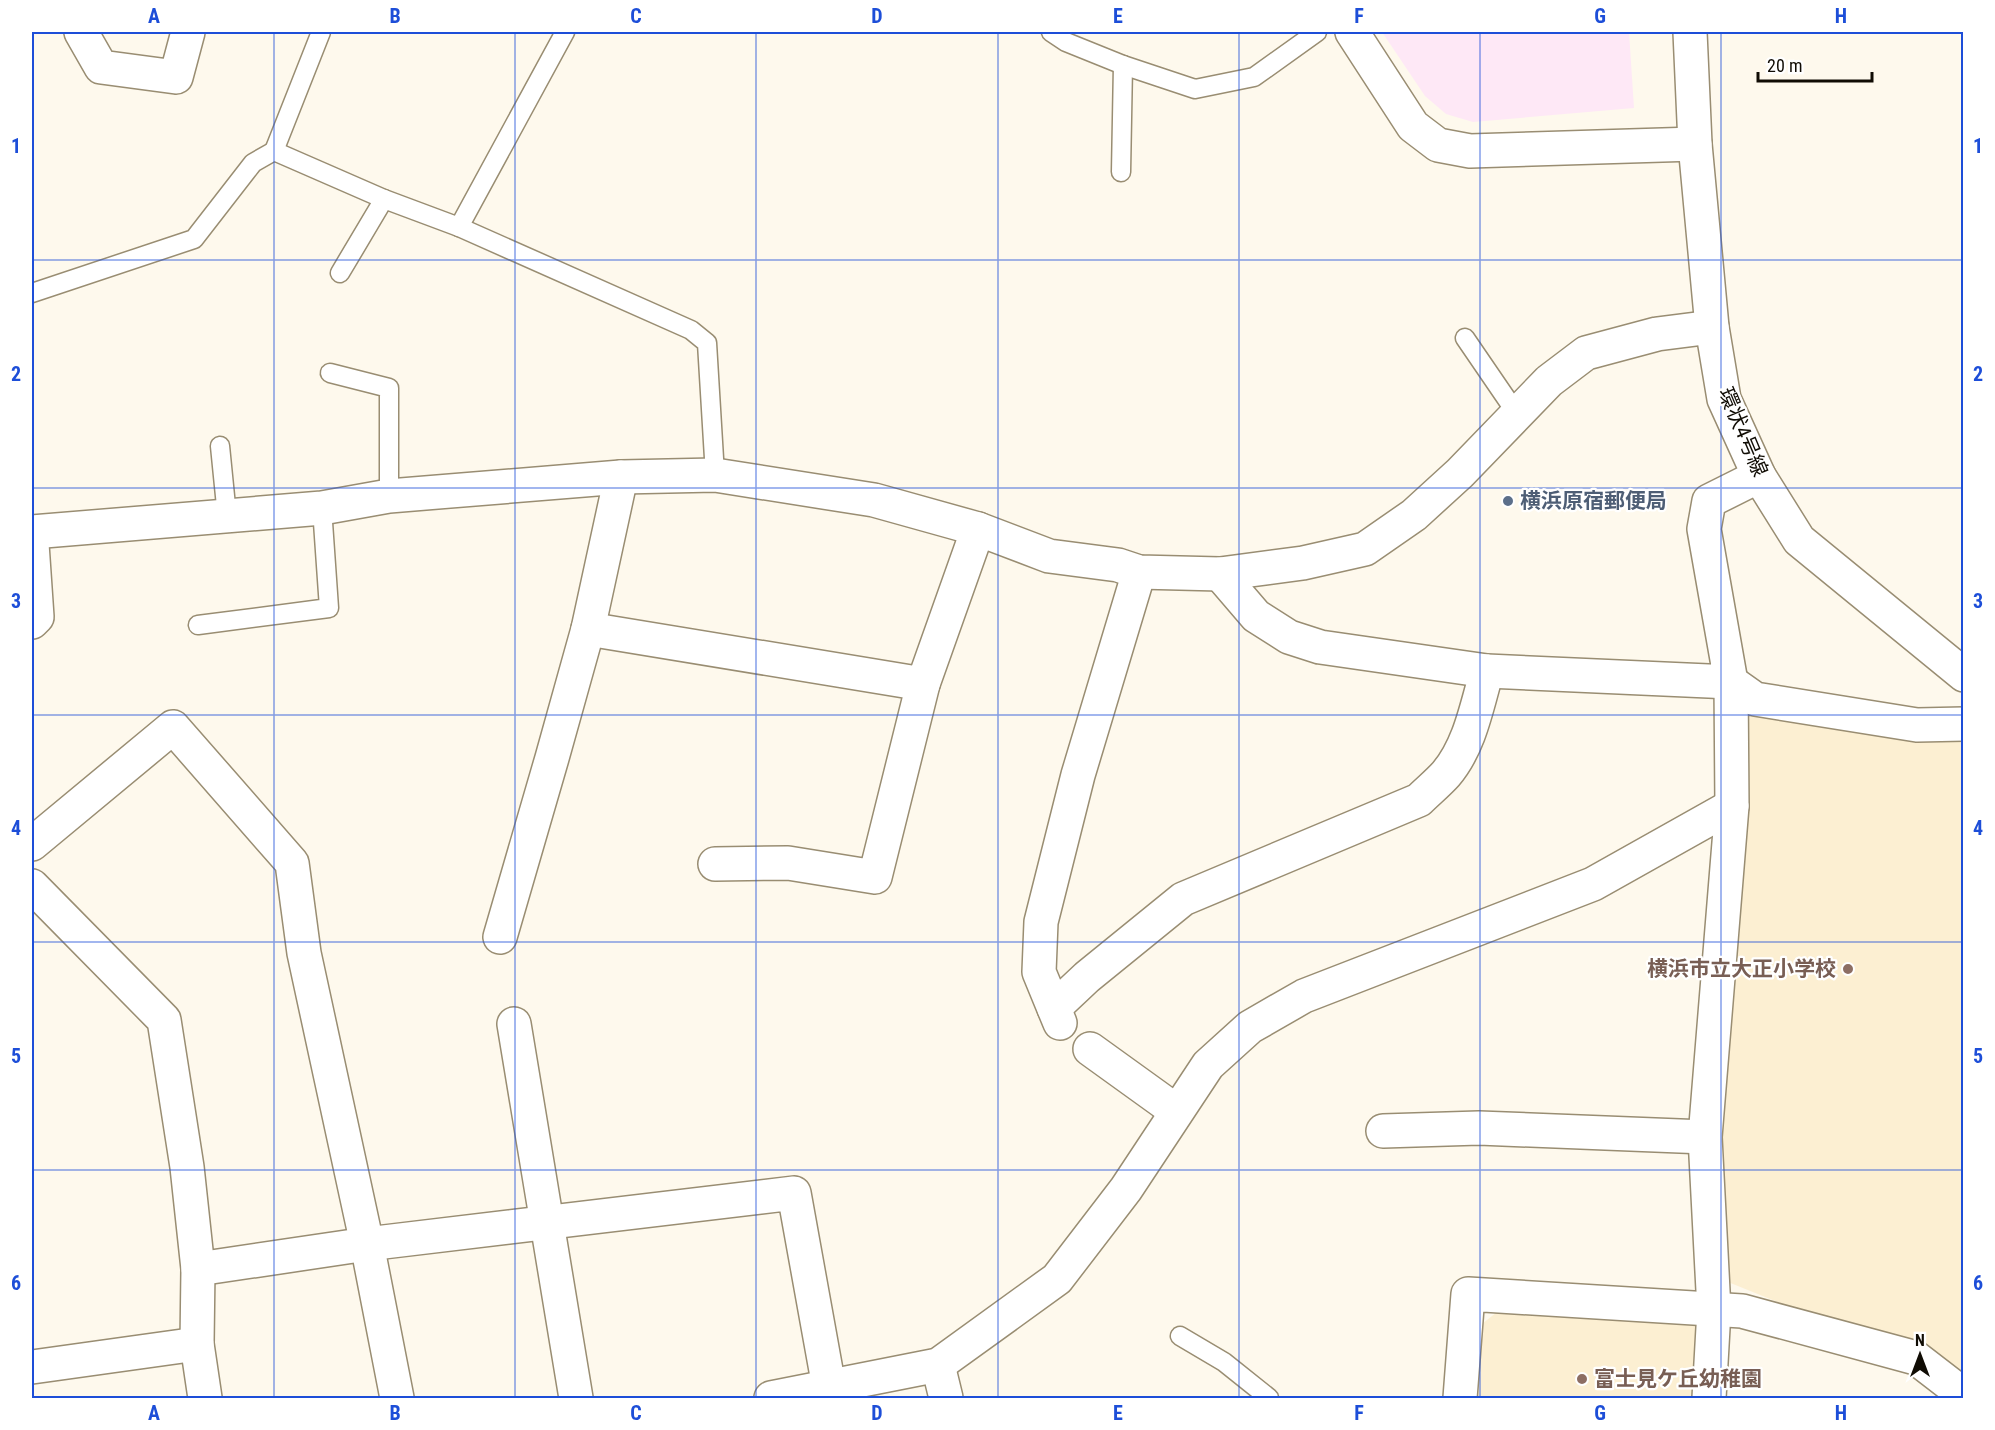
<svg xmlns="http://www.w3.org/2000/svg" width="1995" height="1430" font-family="'Roboto Condensed','Noto Sans JP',sans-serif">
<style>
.commercial{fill:#fee8f6}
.built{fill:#fcefd2}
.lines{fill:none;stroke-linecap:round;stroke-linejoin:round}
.lane-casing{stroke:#998d72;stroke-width:21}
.street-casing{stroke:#998d72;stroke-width:36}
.primary-casing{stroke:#998d72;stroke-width:36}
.lane{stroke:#fff;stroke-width:18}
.street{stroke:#fff;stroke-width:33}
.primary{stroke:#fff;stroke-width:33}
.grid{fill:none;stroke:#1d4ed8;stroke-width:1.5;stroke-opacity:0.55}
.service-dot{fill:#5c6f8a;stroke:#fff;stroke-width:2}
.education-dot{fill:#8d6e63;stroke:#fff;stroke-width:2}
.labels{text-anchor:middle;stroke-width:4.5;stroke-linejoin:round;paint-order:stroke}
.street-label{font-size:21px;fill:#100c04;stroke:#fff}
.service-label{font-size:21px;font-weight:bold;fill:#4e5e75;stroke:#fff;text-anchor:start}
.education-label{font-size:21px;font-weight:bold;fill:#785e54;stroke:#fff;text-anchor:end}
.neatline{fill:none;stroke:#1d4ed8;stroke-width:2}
.grid-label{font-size:20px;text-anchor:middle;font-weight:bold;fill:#1d4ed8}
</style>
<rect width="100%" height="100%" fill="#fef9ed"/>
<!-- commercial -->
<path class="commercial" d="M1382,32H1629L1634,108L1473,122L1446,114L1425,96Z"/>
<!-- built -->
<g class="built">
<path d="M1764,707L1963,735V1377L1723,1280L1721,1097L1745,717Z"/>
<path d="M1497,1312L1703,1320L1700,1398H1475L1482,1324Z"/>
</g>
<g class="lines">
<!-- lane casing -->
<g class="lane-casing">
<g id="lane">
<path d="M1051,32L1066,42L1123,65L1195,89L1254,77L1317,32"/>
<path d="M274,151L321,32"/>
<path d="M1121,172L1123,65"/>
<path d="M459,227L565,32"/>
<path d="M340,273L384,199"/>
<path d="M32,293L194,239L253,163L274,151L384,199L459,227L691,330L707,343L715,475"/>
<path d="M1465,338L1517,414"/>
<path d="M330,373L389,388V496"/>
<path d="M220,446L227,516"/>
<path d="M198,625L329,608L322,508"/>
<path d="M1180,1336L1224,1362L1269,1398"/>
</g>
</g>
<!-- street casing -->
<g class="street-casing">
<g id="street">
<path d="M81,32L101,67L176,77L188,32"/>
<path d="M1352,32L1413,126L1438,145L1470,151L1695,144"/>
<path d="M32,532L322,508L389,496L621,477L715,475L874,500L978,529L1049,556L1118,565L1139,572L1220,574L1303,563L1365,549L1414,515L1460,473L1549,381L1586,353L1657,334L1712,327"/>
<path d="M32,544L37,617L32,622"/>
<path d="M1220,574L1256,616L1289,637L1320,647L1487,671L1731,682L1704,529L1709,501L1759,476"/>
<path d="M588,629L923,684"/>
<path d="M32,844L173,727L292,863L304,953L367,1244L397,1398"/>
<path d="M715,864L788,863L875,877L923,684L978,529"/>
<path d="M32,886L164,1020L187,1167L198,1269L197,1344L205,1398"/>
<path d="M500,937L552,758L588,629L621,477"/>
<path d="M1054,1008L1087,977L1183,899L1419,800C1428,791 1438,783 1446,774C1470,746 1477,705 1487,671"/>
<path d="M1060,1023L1039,972L1041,922L1078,775L1139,572"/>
<path d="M514,1024L576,1398"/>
<path d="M1090,1049L1176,1111"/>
<path d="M1383,1131L1479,1128L1705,1137"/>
<path d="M198,1269L367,1244L794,1193L829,1387"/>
<path d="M938,1365L946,1398"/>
<path d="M32,1367L197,1344"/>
<path d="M771,1398L938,1365L1057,1279L1126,1189L1208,1065L1250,1027L1304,996L1593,884L1732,806"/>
<path d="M1460,1398L1468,1294L1742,1311L1916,1358L1964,1395"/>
<path d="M1709,1398L1714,1310L1705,1137L1732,806L1731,682L1755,699L1917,725L1964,724"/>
</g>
</g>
<!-- primary casing -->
<g class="primary-casing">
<path id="primary" d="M1690,32L1695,144L1712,327L1724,399L1759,476L1799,540L1964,675"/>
</g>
<!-- lane -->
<use href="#lane" class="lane"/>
<!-- street -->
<use href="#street" class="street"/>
<!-- primary -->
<use href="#primary" class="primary"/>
</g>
<!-- grid -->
<path class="grid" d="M274,32V1398M515,32V1398M756,32V1398M998,32V1398M1239,32V1398M1480,32V1398M1721,32V1398M32,260H1964M32,488H1964M32,715H1964M32,942H1964M32,1170H1964"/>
<!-- markers -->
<circle class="service-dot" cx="1508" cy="501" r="6"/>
<g class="education-dot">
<circle cx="1848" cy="969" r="6"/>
<circle cx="1582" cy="1379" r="6"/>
</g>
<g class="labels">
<!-- street labels -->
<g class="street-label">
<text transform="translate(1743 432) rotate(67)" y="7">環状4号線</text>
</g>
<!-- service labels -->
<g class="service-label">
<text x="1520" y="508">横浜原宿郵便局</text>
</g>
<!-- education labels -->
<g class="education-label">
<text x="1836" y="976">横浜市立大正小学校</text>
<text x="1594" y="1386" text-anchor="start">富士見ケ丘幼稚園</text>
</g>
</g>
<!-- border -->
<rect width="1995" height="1430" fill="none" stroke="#ffffff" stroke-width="66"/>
<!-- north arrow -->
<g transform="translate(1920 1355)" stroke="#ffffff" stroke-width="4.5" paint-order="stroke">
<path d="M0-4.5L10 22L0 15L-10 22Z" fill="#100c04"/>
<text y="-9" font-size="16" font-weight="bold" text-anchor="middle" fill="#100c04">N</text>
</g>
<!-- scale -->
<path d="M1758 72v9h114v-9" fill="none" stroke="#100c04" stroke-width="3"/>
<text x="1767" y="72" font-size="18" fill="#100c04" stroke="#ffffff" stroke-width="4.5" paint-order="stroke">20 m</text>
<rect x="33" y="33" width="1929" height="1364" class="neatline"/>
<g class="grid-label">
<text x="154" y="23">A</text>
<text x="395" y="23">B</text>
<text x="636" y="23">C</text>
<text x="877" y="23">D</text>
<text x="1118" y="23">E</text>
<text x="1359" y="23">F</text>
<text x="1600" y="23">G</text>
<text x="1841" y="23">H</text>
<text x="16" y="153">1</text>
<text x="1978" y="153">1</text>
<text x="16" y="381">2</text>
<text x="1978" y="381">2</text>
<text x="16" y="608">3</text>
<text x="1978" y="608">3</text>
<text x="16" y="835">4</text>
<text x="1978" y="835">4</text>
<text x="16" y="1063">5</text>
<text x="1978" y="1063">5</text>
<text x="16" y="1290">6</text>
<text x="1978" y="1290">6</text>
<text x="154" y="1420">A</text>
<text x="395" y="1420">B</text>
<text x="636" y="1420">C</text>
<text x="877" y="1420">D</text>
<text x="1118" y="1420">E</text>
<text x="1359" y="1420">F</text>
<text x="1600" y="1420">G</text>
<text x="1841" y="1420">H</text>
</g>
</svg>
